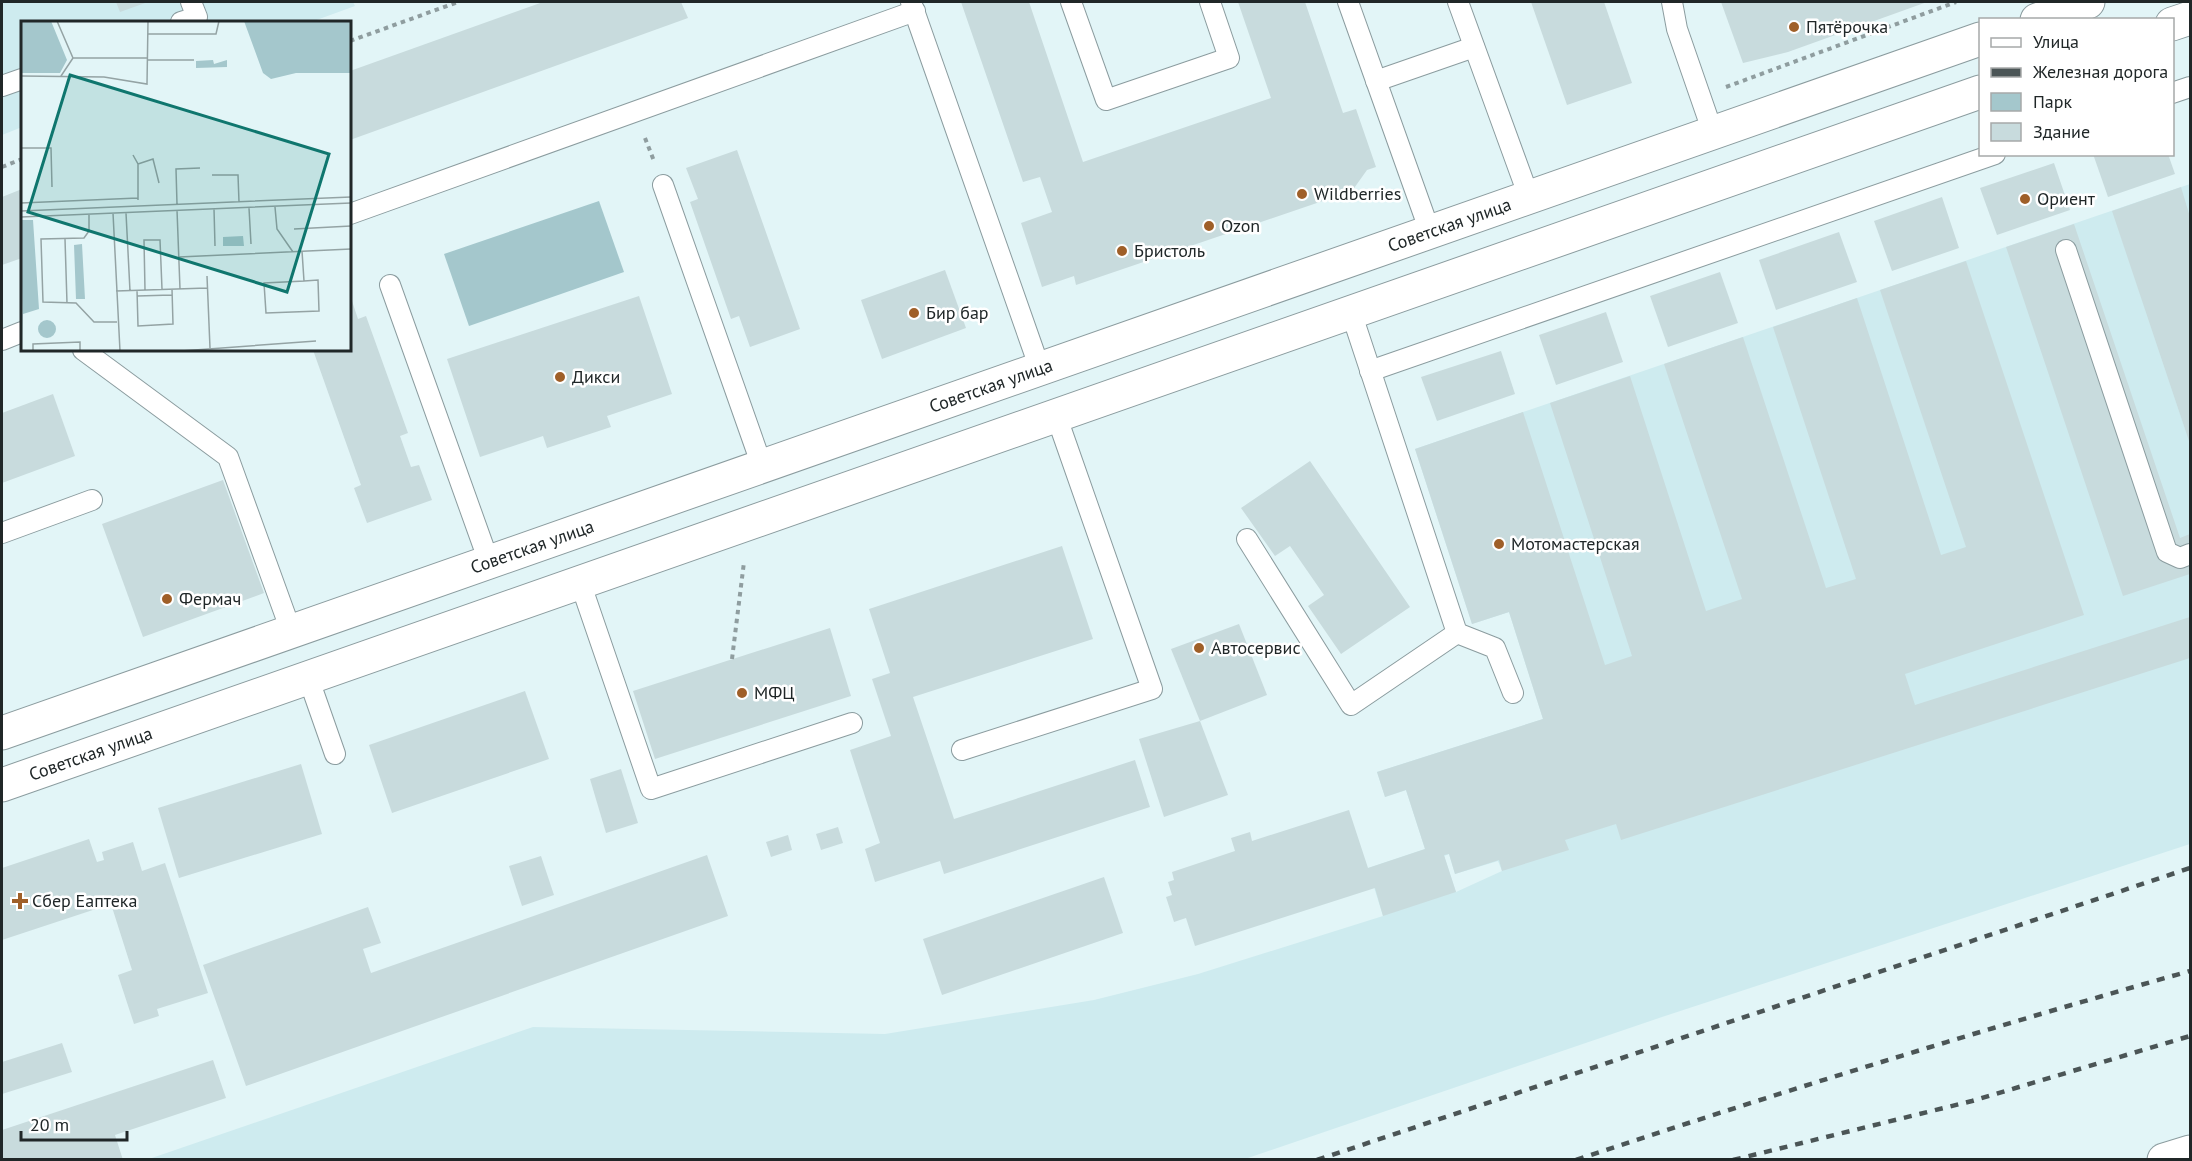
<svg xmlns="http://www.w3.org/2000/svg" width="2192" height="1161" font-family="'PT Sans',sans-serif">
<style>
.built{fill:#ceebef;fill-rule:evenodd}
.green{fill:#a4c7cc}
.building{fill:#c8dbdd}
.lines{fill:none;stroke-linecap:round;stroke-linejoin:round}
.service-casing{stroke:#8b9c9f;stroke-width:22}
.minor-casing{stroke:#8b9c9f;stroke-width:35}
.secondary-casing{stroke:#8b9c9f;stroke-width:35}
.path{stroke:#8f9d9f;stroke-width:4;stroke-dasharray:4.5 4.5;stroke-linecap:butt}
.service{stroke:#fff;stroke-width:20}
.minor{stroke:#fff;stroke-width:33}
.secondary{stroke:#fff;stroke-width:33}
.rail{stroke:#4b5556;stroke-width:4.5;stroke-dasharray:8 8;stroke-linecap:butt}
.poi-dot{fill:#9f5f28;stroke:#fff;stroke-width:2}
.labels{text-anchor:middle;stroke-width:5;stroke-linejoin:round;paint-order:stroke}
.poi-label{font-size:18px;fill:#202728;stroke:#fff;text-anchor:start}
.street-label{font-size:18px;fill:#202728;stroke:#fff}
.inset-road{fill:none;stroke:#94a3a4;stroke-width:1.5}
.view{fill:#0f766e;fill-opacity:0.15;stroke:#0f766e;stroke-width:3}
.inset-edge{fill:none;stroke:#202728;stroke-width:3}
</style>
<rect width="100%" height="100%" fill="#e2f5f7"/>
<!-- built -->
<g class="built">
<path d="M2,2H353L355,6L311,22H22V127L2,135Z"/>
<path d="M2190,184V844L1662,1017L1245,1159L146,1160L533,1027L885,1034L1094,1000L1198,974L1383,916L1368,868L1425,849L1406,790L1385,797L1377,772L1543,719L1509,612L1472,624L1415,449ZM1449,854L1455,874L1498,861L1502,871L1456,892L1444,856Z"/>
</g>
<!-- green -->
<path class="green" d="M599,201L624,272L469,326L444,254Z"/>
<!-- building -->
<g class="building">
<path d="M116,2H148L120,12Z"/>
<path d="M543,2H681L688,18L350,140V71Z"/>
<path d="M961,2H1029L1083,162L1271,98L1238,2H1305L1343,113L1356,109L1376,167L1367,170L1352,191L1076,285L1074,276L1042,287L1021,223L1052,212L1040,177L1023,182Z"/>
<path d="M1531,2H1604L1632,83L1567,105Z"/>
<path d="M1721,2H1927L1788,52L1743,63Z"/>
<path d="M737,150L800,329L750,347L739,316L731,319L690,202L698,199L686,168Z"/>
<path d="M2093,154H2168L2175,174L2108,197Z"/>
<path d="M2054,163L2070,210L1997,235L1980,188Z"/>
<path d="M2181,187L2190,217V444L2112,211Z"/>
<path d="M22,189V258L2,265V197Z"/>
<path d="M1942,197L1959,248L1892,271L1874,221Z"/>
<path d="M2074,224L2180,538L2190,534V574L2123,596L2006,247Z"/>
<path d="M1839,232L1857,282L1776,310L1759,260Z"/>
<path d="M1966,261L2084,615L1905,674L1915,705L2190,617V658L1621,840L1616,824L1565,840L1569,850L1502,871L1499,860L1455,874L1449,854L1444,855L1456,892L1383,916L1375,888L1195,946L1186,918L1174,922L1166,897L1172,895L1168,882L1174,880L1172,872L1235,851L1231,838L1250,832L1252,841L1349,810L1368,868L1425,849L1406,790L1385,797L1377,772L1543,719L1509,612L1472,624L1415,449L1523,412L1605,665L1632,656L1550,403L1630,376L1706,611L1742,599L1664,364L1743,337L1826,588L1856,579L1773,327L1857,298L1941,555L1966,547L1880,290Z"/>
<path d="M945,270L966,328L882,359L861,300Z"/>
<path d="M1720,272L1738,323L1668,347L1650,296Z"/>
<path d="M350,295L358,319L366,316L408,433L400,436L411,467L419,465L432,500L367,523L354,488L361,485L313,350H350Z"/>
<path d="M639,296L672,394L607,416L611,427L547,448L543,436L480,457L447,359Z"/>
<path d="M1606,312L1623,362L1556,385L1539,335Z"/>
<path d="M1501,351L1515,394L1437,421L1421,377Z"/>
<path d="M53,394L75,456L2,483V413Z"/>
<path d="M1310,461L1410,607L1341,654L1308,606L1324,595L1290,546L1275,556L1241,508Z"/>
<path d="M223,480L264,593L143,637L102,524Z"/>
<path d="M1062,546L1093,639L913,697L954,819L1135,760L1150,807L944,874L940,861L875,882L865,849L880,843L850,750L891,736L872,679L890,673L869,609Z"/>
<path d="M1239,624L1267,695L1200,721L1171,649Z"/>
<path d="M830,628L851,696L655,759L633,691Z"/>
<path d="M525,691L549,759L392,813L369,745Z"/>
<path d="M1200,721L1228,795L1164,817L1139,739Z"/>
<path d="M301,764L322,834L179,878L158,808Z"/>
<path d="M621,769L638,823L606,833L590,779Z"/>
<path d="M838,827L843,843L821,850L816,834Z"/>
<path d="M788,835L792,850L771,857L766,842Z"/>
<path d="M89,839L97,862L104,860L102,852L133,842L142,871L165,863L208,993L157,1009L159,1016L134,1024L118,975L132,970L111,904L2,940V868Z"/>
<path d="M707,855L728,916L246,1086L203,965L368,907L381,943L363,949L371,973Z"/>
<path d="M541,856L554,895L522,906L509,866Z"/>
<path d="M1104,877L1123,933L942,995L923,939Z"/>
<path d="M62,1043L72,1072L2,1094V1062Z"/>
<path d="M213,1060L226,1098L115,1135L123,1160H2V1130Z"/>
</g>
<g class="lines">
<!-- service casing -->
<g class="service-casing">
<g id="service">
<path d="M911,2L1040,369"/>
<path d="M1071,2L1106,100L1229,58L1210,2"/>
<path d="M1348,2L1430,232"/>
<path d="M1458,2L1529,197"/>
<path d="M1672,2L1677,29L1713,133"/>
<path d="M181,22L197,17L191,2"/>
<path d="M1376,81L1474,47"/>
<path d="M2,86L22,79"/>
<path d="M2172,93L2190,87"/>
<path d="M663,185L762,466"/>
<path d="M350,214L915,11"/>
<path d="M2066,250L2167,552L2180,558L2190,554"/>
<path d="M390,285L489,562"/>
<path d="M1351,312L1457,633L1495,648L1513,693"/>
<path d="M2,340L22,332"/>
<path d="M83,350L228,457L291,631"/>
<path d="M1370,371L1995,154"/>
<path d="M2,533L92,500"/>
<path d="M1247,539L1351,705L1457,633"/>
<path d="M580,582L651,789L852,723"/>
<path d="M308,677L335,754"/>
<path d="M962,750L1152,689L1056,415"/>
</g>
</g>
<!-- minor casing -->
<g class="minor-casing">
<path id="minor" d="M2164,1160L2190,1152"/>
</g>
<!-- secondary casing -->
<g class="secondary-casing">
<g id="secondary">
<path d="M2037,20L2088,2"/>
<path d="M2172,24L2190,18"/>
<path id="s1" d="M2,733L1980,39"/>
<path id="s2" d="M2,785L1980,92"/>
</g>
</g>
<!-- path -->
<g class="path">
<path d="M350,41L458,2"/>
<path d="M1726,87L1956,2"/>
<path d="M645,138L654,161"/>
<path d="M2,167L22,159"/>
<path d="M732,659L744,562"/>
</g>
<!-- service -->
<use href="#service" class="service"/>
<!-- minor -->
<use href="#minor" class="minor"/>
<!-- secondary -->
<use href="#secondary" class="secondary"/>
<!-- rail -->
<g class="rail">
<path d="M1317,1160L2190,868"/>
<path d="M1576,1160C1780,1092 1984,1029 2190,971"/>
<path d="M1733,1160L1972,1101L2190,1036"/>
</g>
</g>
<!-- markers -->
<g class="poi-dot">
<circle cx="1794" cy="27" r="6"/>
<circle cx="1302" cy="194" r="6"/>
<circle cx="2025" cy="199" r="6"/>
<circle cx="1209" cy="226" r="6"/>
<circle cx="1122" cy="251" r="6"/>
<circle cx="914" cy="313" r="6"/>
<circle cx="560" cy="377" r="6"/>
<circle cx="1499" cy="544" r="6"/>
<circle cx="167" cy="599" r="6"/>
<circle cx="1199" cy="648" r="6"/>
<circle cx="742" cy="693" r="6"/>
<path d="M17 892h6v6h6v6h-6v6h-6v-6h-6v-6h6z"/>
</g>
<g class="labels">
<!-- poi labels -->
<g class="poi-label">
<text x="1806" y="33">Пятёрочка</text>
<text x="1314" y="200">Wildberries</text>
<text x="2037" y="205">Ориент</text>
<text x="1221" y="232">Ozon</text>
<text x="1134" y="257">Бристоль</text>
<text x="926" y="319">Бир бар</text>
<text x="572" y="383">Дикси</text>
<text x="1511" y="550">Мотомастерская</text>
<text x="179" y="605">Фермач</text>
<text x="1211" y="654">Автосервис</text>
<text x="754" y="699">МФЦ</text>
<text x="32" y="907">Сбер Еаптека</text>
</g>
<!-- street labels -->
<g class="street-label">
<text dy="6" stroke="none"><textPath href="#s1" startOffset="1534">Советская улица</textPath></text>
<text dy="6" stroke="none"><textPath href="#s1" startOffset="1048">Советская улица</textPath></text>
<text dy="6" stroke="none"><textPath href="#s1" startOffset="562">Советская улица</textPath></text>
<text dy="6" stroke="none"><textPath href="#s2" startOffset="94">Советская улица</textPath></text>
</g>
</g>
<!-- overview -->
<g transform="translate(21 21)">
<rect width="330" height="330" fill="#e2f5f7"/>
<path d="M0,0H30L46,39L39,52H0ZM223,0H330V52H275L250,58L242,52ZM192,39L193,43L206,39V46L175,47V40ZM0,199H12L18,288L2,293V330ZM222,215L223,225H202V216ZM61,223L64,278H55L53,224ZM17 308a9 9 0 1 1 18 0a9 9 0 1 1-18 0Z" fill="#a4c7cc"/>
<path class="inset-road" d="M36,0L52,37H126M127,13H195L198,0M126,39H173M0,55L83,56L126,63L127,0M40,55L52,37M0,127H30L31,166M112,134L117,143V179M117,143L132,138L138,162M191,154H217L218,181M0,182L117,177M156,183L155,148L179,147M254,186L256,208L272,231M228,187L230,223M193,188L194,225M156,189L159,268M0,190L330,176M92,192L99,330M105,192L109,270M68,193V210L63,217L20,218L22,281L55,282L73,301H96M0,196L330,182M273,208L330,205M44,218L46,282M281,230L283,260L243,262L245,292L298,290L297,259L283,260M158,236L330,228M186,255L189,327M116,269L117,305L152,303L151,268M124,269L123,219H139L141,268M95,270L186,267M116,275L151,274M12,330V323L59,321V330M160,330L295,320"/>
<path class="view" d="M49,54L308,133L266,271L7,191Z"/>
<rect width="330" height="330" class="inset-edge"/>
</g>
<!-- border -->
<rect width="2192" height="1161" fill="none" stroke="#202728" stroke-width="6"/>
<!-- legend -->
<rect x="1979" y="18" width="195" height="138" fill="#ffffff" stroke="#a6a9a9" stroke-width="1.5"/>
<rect x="1991" y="38" width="30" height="9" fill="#ffffff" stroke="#a6a9a9" stroke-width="1.5"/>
<text x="2033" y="48" font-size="18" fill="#202728">Улица</text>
<rect x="1991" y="68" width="30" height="9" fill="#4b5556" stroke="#a6a9a9" stroke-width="1.5"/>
<text x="2033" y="78" font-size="18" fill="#202728">Железная дорога</text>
<rect x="1991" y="93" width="30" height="18" fill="#a4c7cc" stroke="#a6a9a9" stroke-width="1.5"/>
<text x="2033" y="108" font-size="18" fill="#202728">Парк</text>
<rect x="1991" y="123" width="30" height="18" fill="#c8dbdd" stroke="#a6a9a9" stroke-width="1.5"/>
<text x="2033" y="138" font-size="18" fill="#202728">Здание</text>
<!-- scale -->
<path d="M21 1131v9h106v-9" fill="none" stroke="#202728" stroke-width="3"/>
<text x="30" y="1131" font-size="18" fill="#202728" stroke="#ffffff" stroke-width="4.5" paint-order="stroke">20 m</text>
</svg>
